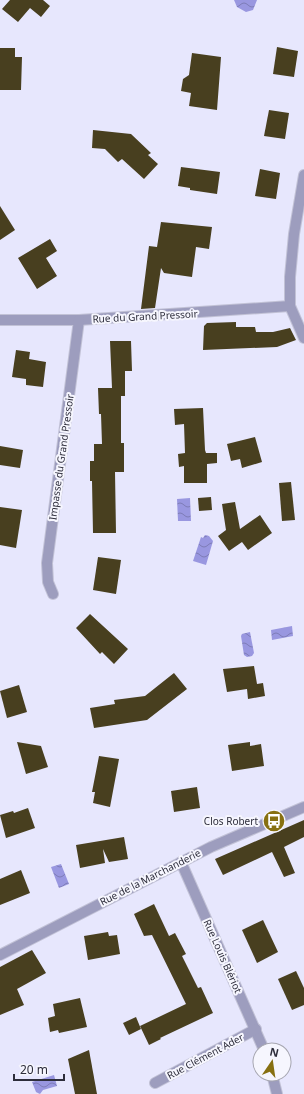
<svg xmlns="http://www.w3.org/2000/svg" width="304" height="1094" font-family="'Noto Sans',sans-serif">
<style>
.water{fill:url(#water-waves)}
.building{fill:#483f1f}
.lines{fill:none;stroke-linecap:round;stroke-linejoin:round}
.minor-casing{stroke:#c2c2d6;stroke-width:12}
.minor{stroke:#9d9dbe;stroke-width:10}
.labels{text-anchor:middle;stroke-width:4;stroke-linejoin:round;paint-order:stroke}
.street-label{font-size:10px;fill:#2d2d3b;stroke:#f6f6fe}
.poi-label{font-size:10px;fill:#2d2d3b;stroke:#f6f6fe;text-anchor:end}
</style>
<defs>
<pattern id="water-waves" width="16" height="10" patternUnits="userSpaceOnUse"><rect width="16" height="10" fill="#9997e0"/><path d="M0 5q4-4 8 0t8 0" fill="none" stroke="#7d7cb7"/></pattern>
</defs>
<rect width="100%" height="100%" fill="#e7e7fd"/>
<!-- water -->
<g class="water">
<path d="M234,0H257L253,10L246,12L237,7Z"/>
<path d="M190,498L191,521H178L177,499Z"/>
<path d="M205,535L209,536L213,541L206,565L193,561L201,537L203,538Z"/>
<path d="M292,626L293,636L272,640L271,630Z"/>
<path d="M250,632L254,653L252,656L247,657L244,655L241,636L242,634Z"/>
<path d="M61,864L69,884L59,888L51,867Z"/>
<path d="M54,1075L57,1086L43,1090L40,1094L36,1092L32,1082Z"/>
</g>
<!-- building -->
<g class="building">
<path d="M10,0H43L50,6L41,17L30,8L18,22L2,9Z"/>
<path d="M277,47L298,51L294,77L273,74Z"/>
<path d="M0,48H15V57H22L21,90H0Z"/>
<path d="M192,53L221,57L217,110L189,106L191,93L181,91L183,79L189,75Z"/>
<path d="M269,110L289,113L285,139L264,136Z"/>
<path d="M93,130L131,134L151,153L148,155L158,164L144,179L122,159L118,162L105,149L92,148Z"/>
<path d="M181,167L220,172L217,194L190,190V188L178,186Z"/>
<path d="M260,169L280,173L276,199L255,196Z"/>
<path d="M0,206L15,230L0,240Z"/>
<path d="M161,222L212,227L209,249L196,247L192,277L164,273L161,268L155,308L141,309L149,246L157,247Z"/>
<path d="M50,239L57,251L46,258L57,276L37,289L18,258Z"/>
<path d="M236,322V327H255L256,332H273L290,328L296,340L277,347L203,350L204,326L207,323Z"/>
<path d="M110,341H131L132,371H125V396H121V443H124V472H115L116,533H93L92,481H90V461H94V444H102L101,414H99L98,388H112Z"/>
<path d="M16,350L30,352L29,359L46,362L43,387L26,385V379L12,377Z"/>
<path d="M203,408L205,450L206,453H217V463L207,464V483H184V466L179,467L178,454L185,453L184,424L175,425L174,409Z"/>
<path d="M255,437L262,462L242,468L240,459L231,461L227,444Z"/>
<path d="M0,446L23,450L20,468L0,465Z"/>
<path d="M291,482L295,520L282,521L279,483Z"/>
<path d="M211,497L212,510L199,511L198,498Z"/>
<path d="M235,502L240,529L260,515L272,533L248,550L242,542L229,551L218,536L226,530L222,504Z"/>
<path d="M0,507L22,510L16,548L0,545Z"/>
<path d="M98,557L121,560L116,594L93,590Z"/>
<path d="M90,614L128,649L114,664L102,652L100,654L76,628Z"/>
<path d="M254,666L257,684L263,683L265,696L248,699L247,689L227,692L223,669Z"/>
<path d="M174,673L187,689L147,720L94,728L90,708L115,704L114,700L145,696Z"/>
<path d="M19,685L27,712L7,718L0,691Z"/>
<path d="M17,742L41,746L48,767L26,774Z"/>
<path d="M250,742V746L261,744L264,766L232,771L228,745Z"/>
<path d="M99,756L119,759L110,807L93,803L95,792H92Z"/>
<path d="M197,787L200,808L174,812L171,791Z"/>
<path d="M28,808L35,828L6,838L0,815L13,811L14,813Z"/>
<path d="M304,820V837L284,847L295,873L284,877L272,852L223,875L215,859Z"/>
<path d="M124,837L128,859L109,862L103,849L105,863L80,868L76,845Z"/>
<path d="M21,870L30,893L0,905V879Z"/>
<path d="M154,904L169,936L175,933L186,954L182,956L198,988L201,987L213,1013L160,1038L161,1039L149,1045L140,1026L186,1004L152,935L144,936L134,914Z"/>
<path d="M263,920L278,952L257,963L242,930Z"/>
<path d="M108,932L109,936L117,935L120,954L88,960L84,936Z"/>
<path d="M32,950L46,973L17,989L24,1005L0,1015V967Z"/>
<path d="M296,971L304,988V1005L292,1010L278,979Z"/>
<path d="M80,998L87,1027L59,1033L58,1030L50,1032L48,1018L55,1016L53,1004Z"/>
<path d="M136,1017L141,1029L129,1035L123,1023Z"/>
<path d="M89,1050L97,1094H75L68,1059Z"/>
</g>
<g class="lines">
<!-- minor casing -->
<g class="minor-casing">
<g id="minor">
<path d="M304,175L294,234L290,277V306L304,338"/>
<path d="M0,320H79L290,306"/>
<path d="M53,594L48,582L47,563L79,320"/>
<path d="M181,862L264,1050"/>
<path d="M0,955L211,847L304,807"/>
<path d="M272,1074L277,1094"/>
<path d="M155,1083L256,1029"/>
</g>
</g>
<!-- minor -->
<use href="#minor" class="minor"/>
</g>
<!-- icons -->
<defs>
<g id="bus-disc" transform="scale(1.15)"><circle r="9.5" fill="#877011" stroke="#f6f6fe"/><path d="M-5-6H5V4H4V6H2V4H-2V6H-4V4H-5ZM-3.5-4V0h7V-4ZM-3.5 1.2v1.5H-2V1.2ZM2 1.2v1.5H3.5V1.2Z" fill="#fff"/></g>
</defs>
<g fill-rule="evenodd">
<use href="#bus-disc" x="274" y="821"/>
</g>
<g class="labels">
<!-- street labels -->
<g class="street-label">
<text transform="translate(145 316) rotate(-3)" y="4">Rue du Grand Pressoir</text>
<text transform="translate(61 457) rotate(-82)" y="4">Impasse du Grand Pressoir</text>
<text transform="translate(150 877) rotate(-27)" y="4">Rue de la Marchanderie</text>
<text transform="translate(223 956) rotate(66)" y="4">Rue Louis Blériot</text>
<text transform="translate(205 1056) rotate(-28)" y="4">Rue Clément Ader</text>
</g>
<!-- poi labels -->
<g class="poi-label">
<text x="258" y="825">Clos Robert</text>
</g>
</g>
<!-- north arrow -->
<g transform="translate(272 1062) rotate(13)"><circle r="19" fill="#f6f6fe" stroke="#a6a6b0"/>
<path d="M0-3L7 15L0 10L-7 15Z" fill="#877011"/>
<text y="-6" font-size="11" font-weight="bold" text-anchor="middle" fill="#2d2d3b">N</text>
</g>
<!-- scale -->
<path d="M14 1074v6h50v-6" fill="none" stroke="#2d2d3b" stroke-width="2"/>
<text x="20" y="1074" font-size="12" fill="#2d2d3b" stroke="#f6f6fe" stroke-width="3" paint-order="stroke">20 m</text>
</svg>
